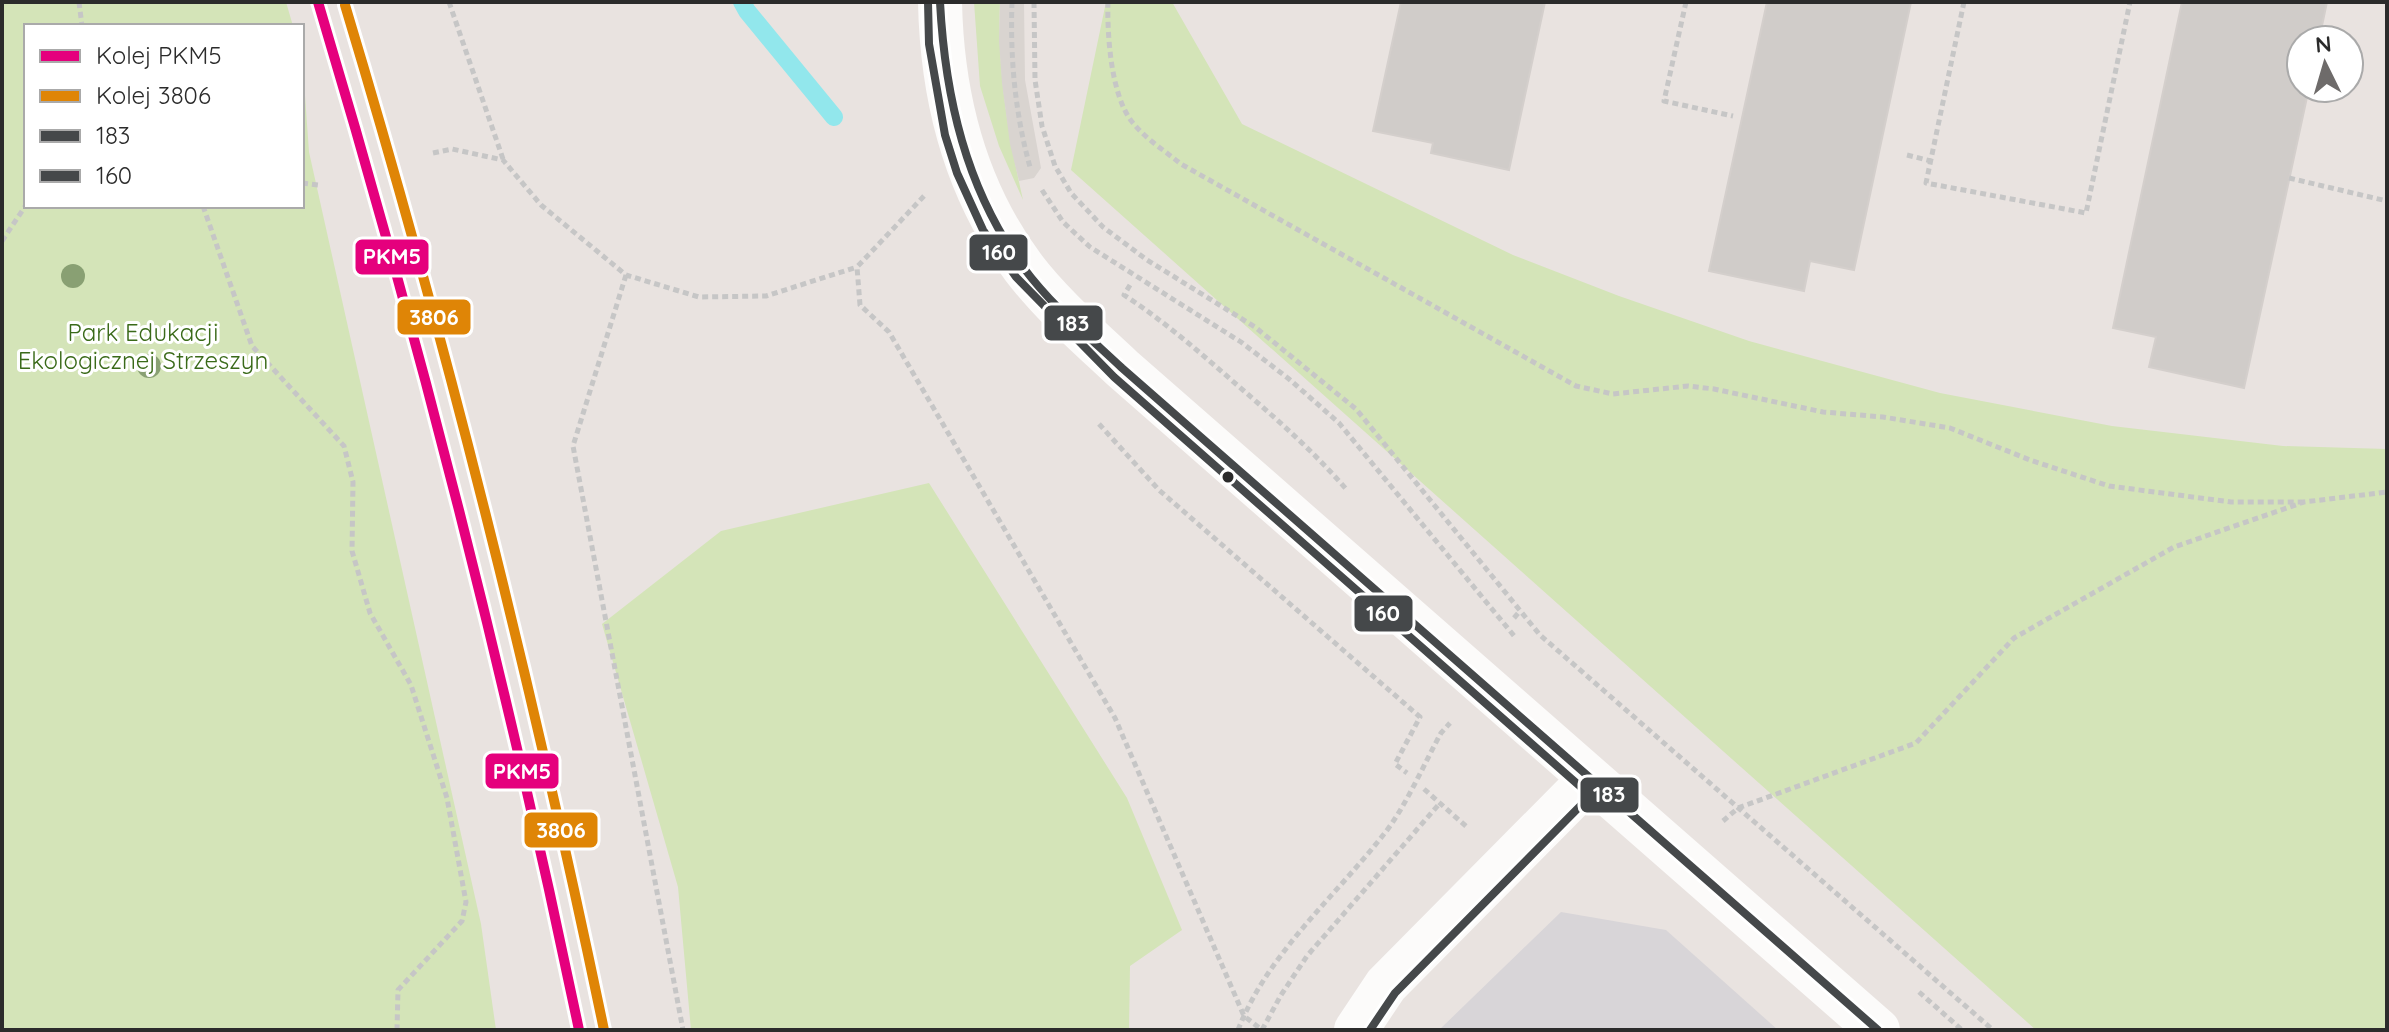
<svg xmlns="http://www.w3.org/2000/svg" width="2389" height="1032" font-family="Quicksand,sans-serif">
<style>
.industrial{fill:#d8d5d8}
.green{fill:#d4e4b8}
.plaza{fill:#d9d4d0}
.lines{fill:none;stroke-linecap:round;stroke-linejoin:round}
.stream{stroke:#92e7ec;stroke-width:18}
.building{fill:#d0ccc9;stroke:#d4cfcc;stroke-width:2}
.path{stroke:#c6c6c6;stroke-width:5;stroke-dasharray:6 4;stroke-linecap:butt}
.secondary{stroke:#fcfbfa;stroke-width:44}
.bus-1-casing{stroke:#fff;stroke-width:14}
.bus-2-casing{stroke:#fff;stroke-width:14}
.bus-1{stroke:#45484a;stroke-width:8}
.bus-2{stroke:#45484a;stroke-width:8}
.rail-1-casing{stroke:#fff;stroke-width:16}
.rail-2-casing{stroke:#fff;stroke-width:16}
.rail-1{stroke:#e5007d;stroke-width:10}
.rail-2{stroke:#df8506;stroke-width:10}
.tree{fill:#89a073}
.bus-dot{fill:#2b2b2b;stroke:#fff;stroke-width:3}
.labels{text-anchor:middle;stroke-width:6;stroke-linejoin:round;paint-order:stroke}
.park-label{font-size:24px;fill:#3a6a19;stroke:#fff}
.line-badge{stroke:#fff;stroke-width:3}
.badge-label{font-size:22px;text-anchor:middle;font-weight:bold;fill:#fff}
</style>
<rect width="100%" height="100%" fill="#e9e3e0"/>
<!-- industrial -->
<path class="industrial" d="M1561,912L1666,930L1778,1030H1439Z"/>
<!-- green -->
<g class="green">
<path d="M2,2H286L293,26H26V206H302V53L309,152L481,924L496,1030H2Z"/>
<path d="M974,2H1000C997,70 1008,134 1023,200L999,146L980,86Z"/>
<path d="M1106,2H1172L1242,124L1513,255L1619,296L1749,341L1940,393L2112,426L2283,446L2387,449V1030H2036L1071,170Z"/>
<path d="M929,483L1127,798L1182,930L1130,966L1129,1030H691L678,887L602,624L721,531Z"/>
</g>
<!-- plaza -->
<path class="plaza" d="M1000,2H1024L1025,80L1041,168L1034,178L1019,181L1010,144L1002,83L999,41Z"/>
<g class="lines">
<!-- stream -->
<path class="stream" d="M742,2L747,11L834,117"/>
</g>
<!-- building -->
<g class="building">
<path d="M1401,2H1545L1509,170L1431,153L1433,143L1373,131Z"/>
<path d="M1767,2H1911L1854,270L1810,261L1804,291L1709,271Z"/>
<path d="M2182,2H2327L2319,40H2301V88H2309L2244,388L2149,367L2156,337L2113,328Z"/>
</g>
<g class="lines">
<!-- path -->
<g class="path">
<path d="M79,2L82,26"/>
<path d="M449,2L503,159"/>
<path d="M1012,2C1010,58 1015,113 1030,167"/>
<path d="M1034,2L1035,80L1042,126L1055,166L1071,193L1103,227L1147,260L1255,327L1356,409L1540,635L1993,1030"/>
<path d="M1108,2C1107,35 1111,97 1133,123C1146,139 1165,151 1181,164L1576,386L1613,394L1688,386L1714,389L1823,412L1883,417L1950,428L2030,460L2109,486L2231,502H2304"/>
<path d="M1686,2L1664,101L1733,116"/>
<path d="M1964,2L1926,183L2086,213L2130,2"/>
<path d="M433,153L452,149L503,160L541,205L626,275L699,297L766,296L857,267"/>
<path d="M1907,155L1931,161"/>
<path d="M2289,178L2387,201"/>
<path d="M302,183L318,185"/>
<path d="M1042,190L1063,222L1090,247L1241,342L1289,379L1339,423L1515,637"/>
<path d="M924,196L857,267L860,305L889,332L1115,718L1244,1016L1262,1030"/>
<path d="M203,206L252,346L344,446L353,482L352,551L370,613L411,685L447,798L466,902L462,921L398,990L397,1030"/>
<path d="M2,241L26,205"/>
<path d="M626,275L573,446L683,1030"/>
<path d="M1130,285L1124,295C1167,323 1205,357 1244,391C1280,422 1315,453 1346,489"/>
<path d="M1099,424L1159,490L1420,717L1395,764L1407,773"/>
<path d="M1514,618L1520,611"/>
<path d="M1424,789L1468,828"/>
<path d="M1723,821L1738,808L1916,743L2014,638L2174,547L2304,502L2387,492"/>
<path d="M1919,992L1962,1030"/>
<path d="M1238,1030C1268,953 1334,898 1384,834C1405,808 1424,764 1441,733L1450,723"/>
<path d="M1262,1030L1281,995L1307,956L1440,803"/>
</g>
<!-- secondary -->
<g class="secondary">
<path d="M940,2C942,98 965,189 1023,267C1051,304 1088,336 1122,368L1878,1030"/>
<path d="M1356,1030L1386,985L1590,779"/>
</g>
<!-- bus-1 casing -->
<g class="bus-1-casing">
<path id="bus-1" d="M940,2C945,97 966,189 1023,267C1051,305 1088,336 1122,368L1878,1030"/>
</g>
<!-- bus-2 casing -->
<g class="bus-2-casing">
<g id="bus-2">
<path d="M928,2L929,44L945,135L957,173L983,230L1016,277L1114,377L1582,788"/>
<path d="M1370,1030L1395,993L1599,787"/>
</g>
</g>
<!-- bus-1 -->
<use href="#bus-1" class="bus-1"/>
<!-- bus-2 -->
<use href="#bus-2" class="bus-2"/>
<!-- rail-1 casing -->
<g class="rail-1-casing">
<path id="rail-1" d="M318,2C420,341 507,683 579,1030"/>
</g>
<!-- rail-2 casing -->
<g class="rail-2-casing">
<path id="rail-2" d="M345,5C447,343 532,684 604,1030"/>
</g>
<!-- rail-1 -->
<use href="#rail-1" class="rail-1"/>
<!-- rail-2 -->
<use href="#rail-2" class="rail-2"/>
</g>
<!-- trees -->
<g class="tree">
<circle cx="73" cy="276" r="12"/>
<circle cx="149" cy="366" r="12"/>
</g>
<!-- markers -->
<circle class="bus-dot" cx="1228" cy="477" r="7"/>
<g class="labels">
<!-- park labels -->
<g class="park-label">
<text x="143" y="341">Park Edukacji<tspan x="143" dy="28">Ekologicznej Strzeszyn</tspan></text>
</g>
</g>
<g class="line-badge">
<rect x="968" y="233" width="61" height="39" rx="8" fill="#45484a"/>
<rect x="354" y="238" width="76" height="38" rx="8" fill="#e5007d"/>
<rect x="396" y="298" width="76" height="38" rx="8" fill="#df8506"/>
<rect x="1043" y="304" width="61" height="38" rx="8" fill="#45484a"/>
<rect x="1353" y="594" width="61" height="39" rx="8" fill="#45484a"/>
<rect x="484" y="752" width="76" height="38" rx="8" fill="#e5007d"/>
<rect x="1579" y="776" width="61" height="38" rx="8" fill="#45484a"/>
<rect x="523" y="811" width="76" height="38" rx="8" fill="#df8506"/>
</g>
<g class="badge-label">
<text x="999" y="260">160</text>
<text x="392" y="264">PKM5</text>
<text x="434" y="325">3806</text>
<text x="1073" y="331">183</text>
<text x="1383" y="621">160</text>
<text x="522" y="779">PKM5</text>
<text x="1609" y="802">183</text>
<text x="561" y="838">3806</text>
</g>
<!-- border -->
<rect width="2389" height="1032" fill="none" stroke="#2b2b2b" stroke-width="8"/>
<!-- legend -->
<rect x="24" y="24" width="280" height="184" fill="#ffffff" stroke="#aaaaaa" stroke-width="2"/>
<rect x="40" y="50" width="40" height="12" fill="#e5007d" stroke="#aaaaaa" stroke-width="2"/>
<text x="96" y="64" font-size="24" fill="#2b2b2b">Kolej PKM5</text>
<rect x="40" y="90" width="40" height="12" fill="#df8506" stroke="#aaaaaa" stroke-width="2"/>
<text x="96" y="104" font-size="24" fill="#2b2b2b">Kolej 3806</text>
<rect x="40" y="130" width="40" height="12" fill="#45484a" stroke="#aaaaaa" stroke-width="2"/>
<text x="96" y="144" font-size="24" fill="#2b2b2b">183</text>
<rect x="40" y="170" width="40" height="12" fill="#45484a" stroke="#aaaaaa" stroke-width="2"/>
<text x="96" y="184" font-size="24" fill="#2b2b2b">160</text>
<!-- north arrow -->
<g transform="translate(2325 64) rotate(355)"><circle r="38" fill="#ffffff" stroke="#aaaaaa" stroke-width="2"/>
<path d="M0-6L14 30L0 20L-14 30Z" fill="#6e6b6a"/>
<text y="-12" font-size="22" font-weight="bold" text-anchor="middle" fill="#2b2b2b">N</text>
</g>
</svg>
